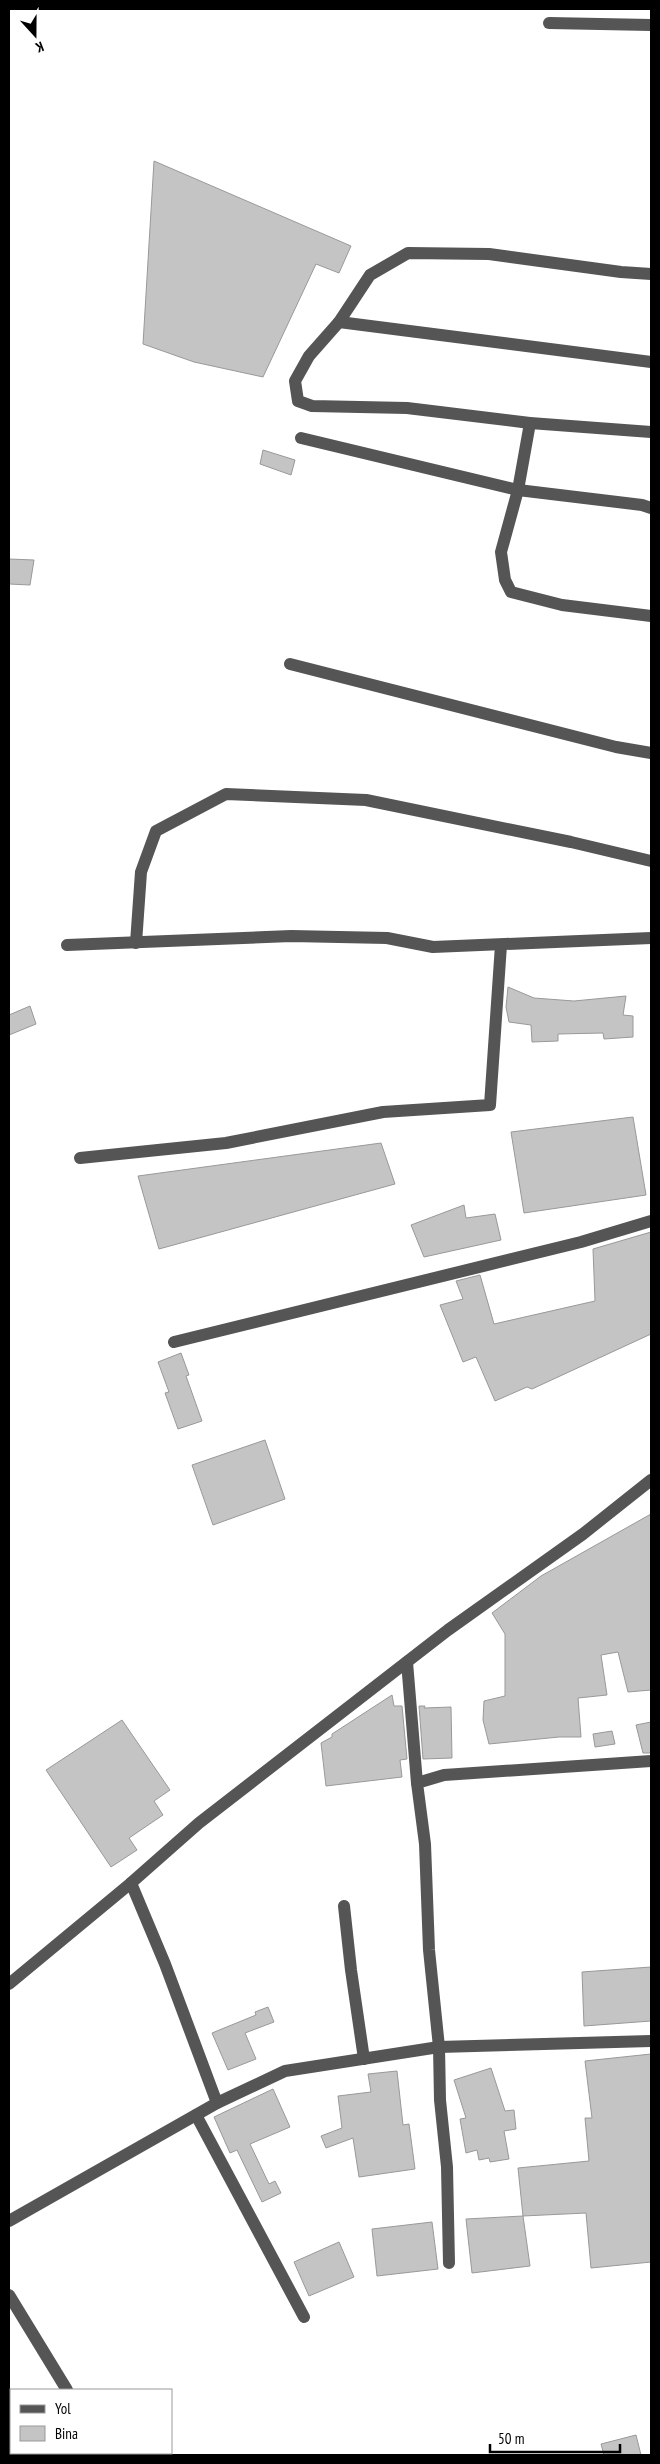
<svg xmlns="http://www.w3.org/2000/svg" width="660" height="2464" font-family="'PT Sans Narrow',sans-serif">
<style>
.building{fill:#c4c4c4;stroke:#999}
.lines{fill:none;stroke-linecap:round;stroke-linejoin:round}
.minor{stroke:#555;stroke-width:12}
</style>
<rect width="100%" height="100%" fill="#fff"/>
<!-- building -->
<g class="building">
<path d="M154,161L351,246L339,273L316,264L263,377L194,362L143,344Z"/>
<path d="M263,450L295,460L291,475L260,464Z"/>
<path d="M9,559L34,560L30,585L9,584Z"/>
<path d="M508,987L534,998L574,1001L626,996L623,1015L633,1016V1037L604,1039L603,1033L558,1034V1041L532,1042L531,1025L509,1022L506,1007Z"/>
<path d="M30,1006L36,1024L9,1035V1015Z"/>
<path d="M633,1117L646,1195L524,1213L511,1132Z"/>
<path d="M381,1143L395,1184L159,1249L138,1176Z"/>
<path d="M464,1205L466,1218L495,1214L501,1240L424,1257L411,1225Z"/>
<path d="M651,1232V1334L532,1389L527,1387L495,1401L476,1357L463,1362L440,1305L463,1299L456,1281L480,1275L494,1324L595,1301L593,1249Z"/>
<path d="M181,1353L189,1375L186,1376L202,1421L178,1429L165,1393L169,1392L158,1362Z"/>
<path d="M265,1440L285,1499L213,1525L192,1465Z"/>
<path d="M651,1514V1690L628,1692L618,1652L601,1655L607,1695L578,1698L581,1737H559L489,1744L483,1720L484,1701L505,1696V1634L492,1613L541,1576Z"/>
<path d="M392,1695L394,1706H402L407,1759L400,1760L402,1777L326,1786L321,1743L332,1737V1734Z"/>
<path d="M419,1706H425L424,1708L451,1707L452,1758L423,1759Z"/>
<path d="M122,1720L170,1790L154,1801L163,1815L129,1838L137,1850L111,1867L46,1770Z"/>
<path d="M651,1722V1753H643L636,1725Z"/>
<path d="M612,1731L615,1744L595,1747L593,1734Z"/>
<path d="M651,1967V2021L584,2026L582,1972Z"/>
<path d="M268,2007L274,2022L245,2033L256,2059L228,2070L212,2033L256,2015L255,2012Z"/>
<path d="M651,2054V2262L591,2268L586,2213L523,2216L518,2168L589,2161L585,2118H592L585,2061Z"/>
<path d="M491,2068L505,2111L514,2110L516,2129L504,2131L509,2159L490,2162L489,2158L479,2160L477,2150L466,2153L460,2119L466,2118L454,2080Z"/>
<path d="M397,2071L403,2125L409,2124L415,2169L359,2177L353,2138L326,2148L321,2136L342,2128L338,2096L371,2092L368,2074Z"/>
<path d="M273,2089L290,2127L250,2144L269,2184L275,2181L281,2193L262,2202L237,2150L230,2153L214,2117Z"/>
<path d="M523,2216L530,2266L472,2273L466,2219Z"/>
<path d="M432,2222L438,2269L377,2276L372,2229Z"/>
<path d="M339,2242L354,2277L309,2296L294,2262Z"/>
<path d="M636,2435L641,2455H604L601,2444Z"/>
</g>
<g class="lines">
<!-- minor -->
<g class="minor">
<path d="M549,23L651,25"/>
<path d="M651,274L621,272L489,254L408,253L370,275L339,322L309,356L295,381L298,401L312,406L407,408L530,423L651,432"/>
<path d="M339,322L651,362"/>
<path d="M530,423L518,490L501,552L505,580L511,592L562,605L651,616"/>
<path d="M301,438L518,490L642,505L651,508"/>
<path d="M290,664L616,747L651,753"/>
<path d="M136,943L141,872L156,831L226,794L366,800L571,842L651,861"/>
<path d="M67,945L291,936L387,938L433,947L651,938"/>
<path d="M80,1158L226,1143L383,1112L490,1105L501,945"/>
<path d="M174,1342L581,1242L651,1221"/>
<path d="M407,1662L417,1783"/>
<path d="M131,1883L165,1964L217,2103"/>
<path d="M344,1906L351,1970L364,2059"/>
<path d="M9,1984L131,1883L199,1823L448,1630L583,1534L651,1480"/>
<path d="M196,2115L304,2317"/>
<path d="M9,2221L217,2103L285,2071L439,2047L651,2041"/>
<path d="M449,2263L447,2167L440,2100L439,2047L429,1950L425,1844L417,1783L444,1775L651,1761"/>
<path d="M9,2295L67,2390"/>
<path d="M102,2453L104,2455"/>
</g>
</g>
<!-- border -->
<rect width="660" height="2464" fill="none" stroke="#000000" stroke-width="20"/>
<!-- legend -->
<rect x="10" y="2389" width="162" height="65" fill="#ffffff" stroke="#999999"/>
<rect x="20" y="2405" width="25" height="8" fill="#555555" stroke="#999999"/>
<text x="55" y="2414" font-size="15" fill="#000000">Yol</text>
<rect x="20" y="2426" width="25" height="15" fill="#c4c4c4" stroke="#999999"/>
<text x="55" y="2439" font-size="15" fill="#000000">Bina</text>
<!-- north arrow -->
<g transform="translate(35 35) rotate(159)" stroke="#ffffff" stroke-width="4" paint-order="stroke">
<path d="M0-4L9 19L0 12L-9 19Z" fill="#000000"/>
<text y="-8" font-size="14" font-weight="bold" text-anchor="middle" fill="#000000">K</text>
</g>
<!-- scale -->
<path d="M490 2444v8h130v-8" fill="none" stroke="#000000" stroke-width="2.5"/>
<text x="498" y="2444" font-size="15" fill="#000000" stroke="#ffffff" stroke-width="4" paint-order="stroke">50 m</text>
</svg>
